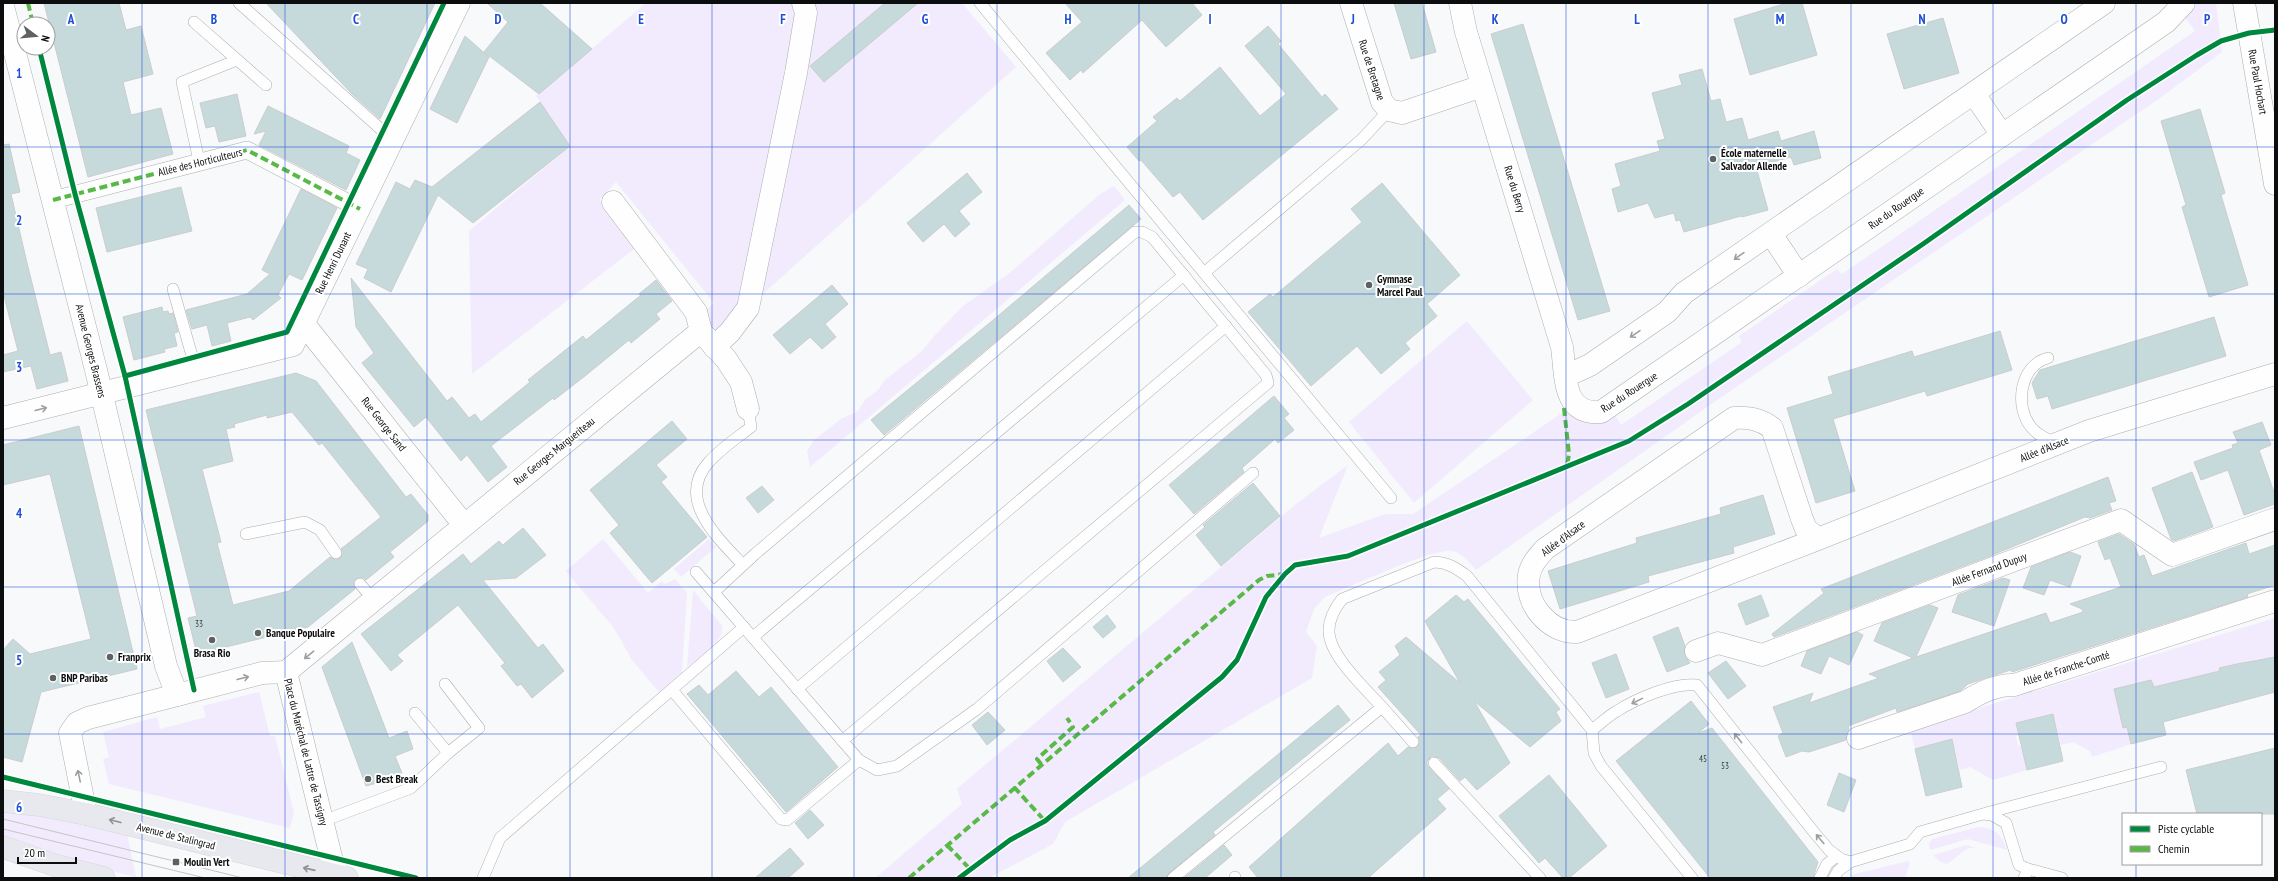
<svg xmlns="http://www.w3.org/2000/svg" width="2278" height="881" font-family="'PT Sans Narrow',sans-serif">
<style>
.green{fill:#f2ebfd}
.building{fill:#c6d9db;stroke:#cbcdce;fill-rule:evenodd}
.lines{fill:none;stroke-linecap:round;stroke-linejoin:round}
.service-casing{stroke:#acaeb0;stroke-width:12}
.pedestrian-casing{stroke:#acaeb0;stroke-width:18}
.minor-casing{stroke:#acaeb0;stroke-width:23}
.primary-casing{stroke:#d5d6d7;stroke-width:23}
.service{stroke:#fefefe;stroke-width:11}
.pedestrian{stroke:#fefefe;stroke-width:17}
.minor{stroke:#fefefe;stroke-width:22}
.primary{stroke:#e7e9ef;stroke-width:22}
.tram{stroke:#c5c5c5;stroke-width:1}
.quiet{stroke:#58b947;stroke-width:4;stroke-dasharray:8 4;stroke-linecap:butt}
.cycleway-casing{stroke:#fff;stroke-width:8}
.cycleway{stroke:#00873e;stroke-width:5}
.oneway{stroke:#9d9e9e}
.oneway2{stroke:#8f9195}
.grid{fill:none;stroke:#1d4ed8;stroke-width:1;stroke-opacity:0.55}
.poi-dot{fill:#5e6061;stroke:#fff;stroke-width:1.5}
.labels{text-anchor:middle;stroke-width:4;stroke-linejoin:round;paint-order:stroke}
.number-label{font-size:9px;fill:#3a4041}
.street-label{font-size:11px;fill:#0c0d0e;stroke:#fff}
.poi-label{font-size:11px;font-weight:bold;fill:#0c0d0e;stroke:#fff;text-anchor:start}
.grid-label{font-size:13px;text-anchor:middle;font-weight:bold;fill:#1d4ed8;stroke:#fff;stroke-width:4;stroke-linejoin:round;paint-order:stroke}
</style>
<rect width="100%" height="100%" fill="#f7f9fb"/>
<!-- green -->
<g class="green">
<path d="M646,3H962L1016,67L727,326L715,333L702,313L714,303L616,182L599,200L620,220L638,246L472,374L469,231L570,146L536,96Z"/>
<path d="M2194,3H2216L2222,52L2160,98L1710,405L1476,570C1469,562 1462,553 1452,551C1435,547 1347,588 1325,597L1314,609L1306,632L1317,646L1312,678L1065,822L1053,844L989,878H875L962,804L957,789L967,780L1296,504L1348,465L1319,538L1385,514H1413L1565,411L1588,419L1614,413L1621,425L1742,342L1739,336L1837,269L1842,274L2195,31L2186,19Z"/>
<path d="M1114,186L1125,200L810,467L807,451L814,440L841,419L858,411L865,400L878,390L885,380L922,351L936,334L963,306L1011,272L1100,194Z"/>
<path d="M1467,321L1533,400L1414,503L1349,422Z"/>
<path d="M603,539L648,593L662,581L665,584L675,579L687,593L682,672L659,692L632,660L614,628L566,571Z"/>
<path d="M709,539L716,547L681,577L674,569Z"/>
<path d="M693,590L722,626C724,644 699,657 687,667Z"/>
<path d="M2275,618V657L2263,660L2262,658L2220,668V672L2154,687L2151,680L2114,689L2123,728L2127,727L2131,744L2092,757L2090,751L2073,742L2061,745L2053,714L2016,723L2019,735L2016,736L2018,746H2022L2027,770L1993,780L1970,767L1960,770L1952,739L1915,749L1910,729Z"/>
<path d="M259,692L270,736H275L294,813L290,828L109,784L103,759L109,757L103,732L157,717L160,729L206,717L203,706Z"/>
<path d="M3,810L127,833L136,877L56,858L3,839Z"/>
<path d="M1979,827C1994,827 2003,836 2007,850L1968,839L1930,850L1929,844L1932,839Z"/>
<path d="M1967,845L1975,848H1968L1947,864L1941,862L1933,855Z"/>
<path d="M1908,861L1910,863L1905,878H1850L1851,875Z"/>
</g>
<!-- building -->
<g class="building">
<path d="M44,3H119L126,30L141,26L153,74L123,82L131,115L161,108L173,154L88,177Z"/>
<path d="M266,3H435L380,119L352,94Z"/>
<path d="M487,3H540L592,49L539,94L484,52L508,22Z"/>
<path d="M885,3H918L824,82L810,66Z"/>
<path d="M1065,3H1192L1202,15L1166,47L1142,20L1083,73L1081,70L1070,80L1046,53L1082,22Z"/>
<path d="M1394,3H1422L1436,52L1411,59Z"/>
<path d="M1787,3H1802L1817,55L1750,75L1734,19Z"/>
<path d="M1943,18L1959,73L1904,89L1887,34Z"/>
<path d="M1523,24L1610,311L1578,320L1491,34Z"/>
<path d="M1268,26L1281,41L1278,44L1322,97L1325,94L1338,109L1203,220L1180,192L1173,197L1141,160L1139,161L1127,147L1157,121L1153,117L1177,98L1180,101L1220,67L1260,116L1286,94L1245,46Z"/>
<path d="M465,36L489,57L457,123L430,109Z"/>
<path d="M1702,69L1711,101L1720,99L1726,122L1742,118L1748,140L1778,131L1781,141L1814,131L1821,158L1794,165L1791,157L1756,167L1768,210L1742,217L1741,216L1684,232L1680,220L1676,221L1674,213L1655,218L1648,203L1618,212L1612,189L1621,186L1615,164L1660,151L1657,141L1665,139L1652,93L1682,85L1679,75Z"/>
<path d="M237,94L246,136L219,142L215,126L206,128L200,103Z"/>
<path d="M540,102L570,146L473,223L438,195L391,292L364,278L368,269L356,264L396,182L410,189L415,180L432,187Z"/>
<path d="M268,106L349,146L346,153L360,160L346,190L259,145L266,131L254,134Z"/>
<path d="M2200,109L2225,193L2221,195L2248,285L2209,297L2182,207L2186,205L2161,121Z"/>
<path d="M9,144L20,192L11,194L27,263L50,355L61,352L68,381L37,389L31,366L3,372V355L18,351L3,292V145Z"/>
<path d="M967,173L982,192L959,211L970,224L955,237L944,224L923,242L907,223Z"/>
<path d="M1382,183L1460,275L1427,304L1437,316L1405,343L1410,349L1381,374L1357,346L1311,386L1248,312L1270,294L1273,297L1362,222L1351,209Z"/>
<path d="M181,187L192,231L107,252L96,208Z"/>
<path d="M301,189L337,208L302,280L289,274L278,295L281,298L253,320L250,317L227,323L231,341L212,346L207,325L192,329L186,310L247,294L270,274L262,270Z"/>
<path d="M1129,205L1141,219L884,435L871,420L992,321Z"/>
<path d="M351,278L447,401L452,397L469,418L475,414L481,422L530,382L528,380L583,336L586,340L641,295L639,294L656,280L672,301L656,314L660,319L631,343L629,340L585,376L554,400L553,398L491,446L507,467L488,482L467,455L461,461L426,417L414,427L362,363L374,353L356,327Z"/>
<path d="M832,285L848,304L825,324L836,337L822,349L810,337L790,354L773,335Z"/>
<path d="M162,307L163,312L168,311L169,314L173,313L178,332L174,333L177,346L164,349L165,352L134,360L123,317Z"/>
<path d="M2214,317L2226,356L2052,409L2048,396L2037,399L2032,383L2040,370Z"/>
<path d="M2000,331L2012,370L1927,396L1925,391L1833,419L1855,491L1816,503L1787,408L1833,394L1828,377L1912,351L1914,357Z"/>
<path d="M296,373L316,381L406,497L411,494L428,515V521L390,552L394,557L366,580L362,577L356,579L353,582L355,589L308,627L197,654L188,618L197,616L146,410ZM292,412L319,445L322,443L381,517L341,549L343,553L340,558L336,560L330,557L289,591L233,605L217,543L221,542L202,469L233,461L226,429L235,427L234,424L267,415V418Z"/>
<path d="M1274,396L1289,414L1284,418L1294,430L1278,443L1275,439L1242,468L1244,472L1194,514L1169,485Z"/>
<path d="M672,421L687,439L656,465L667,477L661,482L707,537L652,583L610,533L619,525L590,490Z"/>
<path d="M2262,422L2271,445L2259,450L2275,495V504L2244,515L2228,470L2201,480L2194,462L2233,448L2232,445L2238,443L2233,432Z"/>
<path d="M79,426L137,669L41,692L22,762L3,757V650L13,639L30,654L91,639L50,474L3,485V445Z"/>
<path d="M2192,472L2213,527L2174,541L2171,539L2152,488Z"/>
<path d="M2108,477L2116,501L2109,503L2112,510L2090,518L2085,517L1990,556L1774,637L1772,634L1824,593L1821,589Z"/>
<path d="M1253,483L1280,516L1221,566L1196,535L1205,527L1203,525Z"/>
<path d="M762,486L774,500L758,513L746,498Z"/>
<path d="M1763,495L1775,534L1733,547L1734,553L1648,576L1649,582L1560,609L1548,571L1637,543L1636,538L1721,514L1720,508Z"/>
<path d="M523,528L546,555L516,578L483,580L538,648L543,644L564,671L532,698L521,684L517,686L501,666L505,663L458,605L397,655L403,661L391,671L361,634L463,554L471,564L499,541L503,545Z"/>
<path d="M2119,534L2134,544L2139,557L2144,555L2152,576L2246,543L2249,554L2275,545V585L2247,594L2248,597L2012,672L2011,670L1991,676L1968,684L1960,691L1897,712L1896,708L1848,726L1849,729L1846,740L1809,752L1802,751L1786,757L1778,736L1783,733L1773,707L1813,693L1809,703L1879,678L1869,674L1913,658L1874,641L1882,623L1930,605L1938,608L1916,657L2046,613L2050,623L2083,612L2082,609L2070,604L2121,587L2110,558L2105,560L2098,542Z"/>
<path d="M2070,552L2081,556L2070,587L2050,580L2044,595L2023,588L2031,567Z"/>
<path d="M2003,578L2010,580L1994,626L1952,612L1958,595Z"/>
<path d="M1456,595L1464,602L1468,599L1560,709L1556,712L1561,721L1530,747L1474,701L1510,763L1477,790L1465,777L1460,781L1439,758L1432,756L1427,761V765L1449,789L1437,799L1446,809L1368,878H1258L1249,867L1388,743L1398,756L1408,747L1414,749L1418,747L1420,741L1418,737L1421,735L1378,687L1386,680L1379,672L1400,655L1395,646L1406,637L1460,683L1425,621Z"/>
<path d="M1761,595L1769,616L1746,625L1738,604Z"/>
<path d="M1107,615L1116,627L1103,638L1093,627Z"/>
<path d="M1678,627L1685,646L1684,655L1690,663L1667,672L1653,637Z"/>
<path d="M1857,632L1863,635L1849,665L1829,656L1821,674L1801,666L1807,651Z"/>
<path d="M352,642L389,738L407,731L413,749L395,756L402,773L391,777L392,779L366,786L322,667Z"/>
<path d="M1063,648L1081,667L1063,682L1047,661Z"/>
<path d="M1616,654L1629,689L1606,698L1592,663Z"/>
<path d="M2275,657V692L2163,722L2166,735L2131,744L2127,727L2123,728L2114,689L2151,680L2154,687L2220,671L2219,668L2237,664Z"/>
<path d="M1726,661L1746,686L1728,699L1708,673Z"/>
<path d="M736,671L759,697L771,687L838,767L786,812L687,694L699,685L708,695Z"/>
<path d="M1691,701L1709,724L1698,733L1712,728L1818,862L1813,878H1710L1616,761Z"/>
<path d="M1338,705L1350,720L1213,832L1215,835L1169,873L1166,878H1128Z"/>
<path d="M988,712L1005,730L987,745L972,725Z"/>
<path d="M2053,714L2063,761L2027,770L2016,723Z"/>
<path d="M1952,739L1962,787L1926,796L1915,749Z"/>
<path d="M2275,748V814H2197L2186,770Z"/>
<path d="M1839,773L1856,780L1844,812L1827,805Z"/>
<path d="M1549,775L1607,846L1569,878H1563L1545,858L1539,863L1499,816Z"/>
<path d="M810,810L824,825L808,839L795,823Z"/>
<path d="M1224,845L1232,855L1205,878H1184Z"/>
<path d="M790,848L804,864L788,878H755Z"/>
</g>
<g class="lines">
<!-- service casing -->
<g class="service-casing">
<g id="service">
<path d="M239,3L393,140"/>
<path d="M980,3L1204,273"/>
<path d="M194,22L266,85"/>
<path d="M1389,110L1361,140L1204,273L1391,498"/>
<path d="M199,161L182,82L237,60"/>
<path d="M173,289L196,370"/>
<path d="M2048,358C2020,365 2014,406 2031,427C2037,435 2047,439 2057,444"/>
<path d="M246,534L305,522L320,530L336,553"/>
<path d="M743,565C718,538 676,500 708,463C720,449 737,438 751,427L748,409"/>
<path d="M696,572L859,760L877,770L897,766L977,709L1253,473"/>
<path d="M360,584L374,600"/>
<path d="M714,592L755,554L1135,232H1142L1152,237L1266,375L1268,383L842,741"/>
<path d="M753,637L1184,275"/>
<path d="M797,689L1226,326"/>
<path d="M672,690L781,819L787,820L859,760"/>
<path d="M1382,707L1413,742"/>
<path d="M415,713L448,753"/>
<path d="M1592,730C1600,724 1608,716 1617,711C1636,699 1674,682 1697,685L1813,831L1829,850L1841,859L1850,862L1910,844L1920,832L1983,814L1992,815L2006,823L2019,865L2028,869"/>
<path d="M1434,763L1540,878"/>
<path d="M1986,813L2161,767"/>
<path d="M323,821L411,788L448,753L479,728L445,684"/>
<path d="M483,878L500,838L744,627"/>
<path d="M1173,878L1382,707C1366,689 1328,655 1329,630C1329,619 1335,608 1342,599L1434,562C1447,562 1456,568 1467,576L1592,730L1594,753L1601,766L1692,878"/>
<path d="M1235,878V877"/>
<path d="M1820,878L1827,864L1837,856"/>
<path d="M1834,878L1838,871L1850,862"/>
<path d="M2024,878L2028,869L2062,878"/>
</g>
</g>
<!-- pedestrian casing -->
<g class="pedestrian-casing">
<path id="pedestrian" d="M53,200L247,150L360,209"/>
</g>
<!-- minor casing -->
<g class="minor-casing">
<g id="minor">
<path d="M1351,3L1382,102L1389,110L1402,113L1482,86"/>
<path d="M1460,3L1466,32L1562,347C1566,376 1562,415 1601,412L2166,22L2184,3"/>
<path d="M2244,3L2275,184"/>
<path d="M3,6L96,370L166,666L177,695"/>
<path d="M1974,94L2002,135"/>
<path d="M1771,234L1799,276"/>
<path d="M304,324L464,525"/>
<path d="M705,336L726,359L741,382L748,409"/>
<path d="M714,347L730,332L748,308L796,73L806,13L803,3"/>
<path d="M1566,376L1590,365L1667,312L1684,293L2104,3"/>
<path d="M3,418L293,345L459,3"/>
<path d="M1818,539L1806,529L1802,519L1772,428C1760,419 1749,417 1734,418L1545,549C1538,557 1531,564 1529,575C1524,604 1549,633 1577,632L1818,539L2089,431L2275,374"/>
<path d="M1696,651L1718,643L1762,655L2121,520L2172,555L2275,519"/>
<path d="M286,672L701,331L696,312L613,202"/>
<path d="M1858,738L1965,702C1979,693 1997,684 2014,685L2275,601"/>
<path d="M86,814L70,733L77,723L88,718L262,673L286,672L331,857L339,876"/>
</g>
</g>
<!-- primary casing -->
<g class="primary-casing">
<g id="primary">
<path d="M3,801L39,805L86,814L347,878"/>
<path d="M3,847L57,866L104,878"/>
</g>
</g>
<!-- service -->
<use href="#service" class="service"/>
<!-- pedestrian -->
<use href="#pedestrian" class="pedestrian"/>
<!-- minor -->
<use href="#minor" class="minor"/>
<!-- primary -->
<use href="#primary" class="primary"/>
<!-- tram -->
<g class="tram">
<path d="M3,819L243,878"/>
<path d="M3,829L205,878"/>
</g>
<!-- quiet -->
<g class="quiet">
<path d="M28,3L33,24"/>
<path d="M53,200L247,150L360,209"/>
<path d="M1564,408L1569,454L1567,466"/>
<path d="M1041,764L1037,759L1073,727L1067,718"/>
<path d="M1014,787L1045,821"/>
<path d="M947,845L970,869"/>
<path d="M909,878L1259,580L1267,576L1285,574"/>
</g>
<!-- cycleway casing -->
<g class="cycleway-casing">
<g id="cycleway">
<path d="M39,48L75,194L125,376L194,690"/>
<path d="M125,376L287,332L444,3"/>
<path d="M3,777L416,878"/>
<path d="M959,878L1010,840L1045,821L1222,677L1237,660L1266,597L1285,574L1295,565L1348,556L1629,441L1688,404L1923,244L2127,100L2197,55L2221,41L2249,33L2275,30"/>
</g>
</g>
<!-- cycleway -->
<use href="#cycleway" class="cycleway"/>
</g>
<!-- one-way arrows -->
<defs><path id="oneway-shaft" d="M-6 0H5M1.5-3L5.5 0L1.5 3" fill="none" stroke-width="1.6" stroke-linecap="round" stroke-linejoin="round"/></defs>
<g class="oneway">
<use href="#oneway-shaft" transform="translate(1739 256) rotate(145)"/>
<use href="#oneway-shaft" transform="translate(1635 334) rotate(146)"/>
<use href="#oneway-shaft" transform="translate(41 409) rotate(-14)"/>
<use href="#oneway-shaft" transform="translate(309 655) rotate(141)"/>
<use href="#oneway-shaft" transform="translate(243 678) rotate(-14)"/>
<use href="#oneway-shaft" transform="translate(1637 701) rotate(154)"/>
<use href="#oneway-shaft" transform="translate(1738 738) rotate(-128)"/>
<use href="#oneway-shaft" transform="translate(79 776) rotate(-102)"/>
<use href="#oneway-shaft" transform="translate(1820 839) rotate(-130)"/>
</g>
<g class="oneway2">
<use href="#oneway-shaft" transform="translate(115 821) rotate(-166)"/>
<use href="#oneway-shaft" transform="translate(309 869) rotate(-167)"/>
</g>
<!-- grid -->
<path class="grid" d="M142,3V878M285,3V878M427,3V878M570,3V878M712,3V878M854,3V878M997,3V878M1139,3V878M1281,3V878M1424,3V878M1566,3V878M1708,3V878M1851,3V878M1993,3V878M2136,3V814M3,147H2275M3,294H2275M3,440H2275M3,587H2275M3,734H2275M2136,864V878"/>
<!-- markers -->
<g class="poi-dot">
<circle cx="1713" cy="159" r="4"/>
<circle cx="1369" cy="285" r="4"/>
<circle cx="258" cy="633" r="4"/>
<circle cx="212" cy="640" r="4"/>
<circle cx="110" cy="657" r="4"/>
<circle cx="53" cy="678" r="4"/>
<circle cx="368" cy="779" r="4"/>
<rect x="172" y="858" width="8" height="8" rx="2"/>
</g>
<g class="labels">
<!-- number labels -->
<g class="number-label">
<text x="199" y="627">33</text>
<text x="1703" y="762">45</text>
<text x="1725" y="769">53</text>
</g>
<!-- street labels -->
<g class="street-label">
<text transform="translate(1372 70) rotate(72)" y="4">Rue de Bretagne</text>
<text transform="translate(2258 82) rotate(80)" y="4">Rue Paul Hochart</text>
<text transform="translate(200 162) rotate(-14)" y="4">Allée des Horticulteurs</text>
<text transform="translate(1515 189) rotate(73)" y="4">Rue du Berry</text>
<text transform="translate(1896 208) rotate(-35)" y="4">Rue du Rouergue</text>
<text transform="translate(333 263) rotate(-64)" y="4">Rue Henri Dunant</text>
<text transform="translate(91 351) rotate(76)" y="4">Avenue Georges Brassens</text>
<text transform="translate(1629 392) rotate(-33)" y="4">Rue du Rouergue</text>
<text transform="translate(384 424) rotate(52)" y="4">Rue George Sand</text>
<text transform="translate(2044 449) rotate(-22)" y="4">Allée d'Alsace</text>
<text transform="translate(554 451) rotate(-39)" y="4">Rue Georges Margueriteau</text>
<text transform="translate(1563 538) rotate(-37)" y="4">Allée d'Alsace</text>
<text transform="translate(1989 569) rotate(-20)" y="4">Allée Fernand Dupuy</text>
<text transform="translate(2066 668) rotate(-18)" y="4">Allée de Franche-Comté</text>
<text transform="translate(306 752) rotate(76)" y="4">Place du Maréchal de Lattre de Tassigny</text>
<text transform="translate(176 836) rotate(14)" y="4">Avenue de Stalingrad</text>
</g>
<!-- poi labels -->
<g class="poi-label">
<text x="1721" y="157">École maternelle<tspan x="1721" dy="13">Salvador Allende</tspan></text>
<text x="1377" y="283">Gymnase<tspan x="1377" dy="13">Marcel Paul</tspan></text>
<text x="266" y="637">Banque Populaire</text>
<text x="212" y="657" text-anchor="middle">Brasa Rio</text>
<text x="118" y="661">Franprix</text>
<text x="61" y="682">BNP Paribas</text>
<text x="376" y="783">Best Break</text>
<text x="184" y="866">Moulin Vert</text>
</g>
</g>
<g class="grid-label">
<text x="71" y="24">A</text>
<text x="214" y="24">B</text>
<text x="356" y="24">C</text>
<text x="498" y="24">D</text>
<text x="641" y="24">E</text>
<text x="783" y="24">F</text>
<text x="925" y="24">G</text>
<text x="1068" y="24">H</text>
<text x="1210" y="24">I</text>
<text x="1353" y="24">J</text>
<text x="1495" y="24">K</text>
<text x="1637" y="24">L</text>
<text x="1780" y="24">M</text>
<text x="1922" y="24">N</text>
<text x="2064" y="24">O</text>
<text x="2207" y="24">P</text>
<text x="19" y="78">1</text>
<text x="19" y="225">2</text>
<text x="19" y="372">3</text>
<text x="19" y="518">4</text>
<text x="19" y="665">5</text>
<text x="19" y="812">6</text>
</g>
<!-- border -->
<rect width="2278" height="881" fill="none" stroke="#0c0d0e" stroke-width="8"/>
<!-- legend -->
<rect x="2122" y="813" width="140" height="52" fill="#ffffff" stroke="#9e9e9f"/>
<rect x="2130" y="826" width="20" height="6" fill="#00873e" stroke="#9e9e9f"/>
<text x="2158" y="833" font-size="12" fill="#0c0d0e">Piste cyclable</text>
<rect x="2130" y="846" width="20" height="6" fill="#58b947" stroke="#9e9e9f"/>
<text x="2158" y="853" font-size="12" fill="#0c0d0e">Chemin</text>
<!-- north arrow -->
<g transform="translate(36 36) rotate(106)"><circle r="19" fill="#ffffff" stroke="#9e9e9f"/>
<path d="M0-3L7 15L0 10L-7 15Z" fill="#5e6061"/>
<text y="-6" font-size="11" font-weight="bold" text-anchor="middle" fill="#0c0d0e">N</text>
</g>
<!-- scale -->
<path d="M18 857v6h58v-6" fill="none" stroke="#0c0d0e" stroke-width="2"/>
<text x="24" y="857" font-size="12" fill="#0c0d0e" stroke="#ffffff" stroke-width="3" paint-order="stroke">20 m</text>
</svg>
